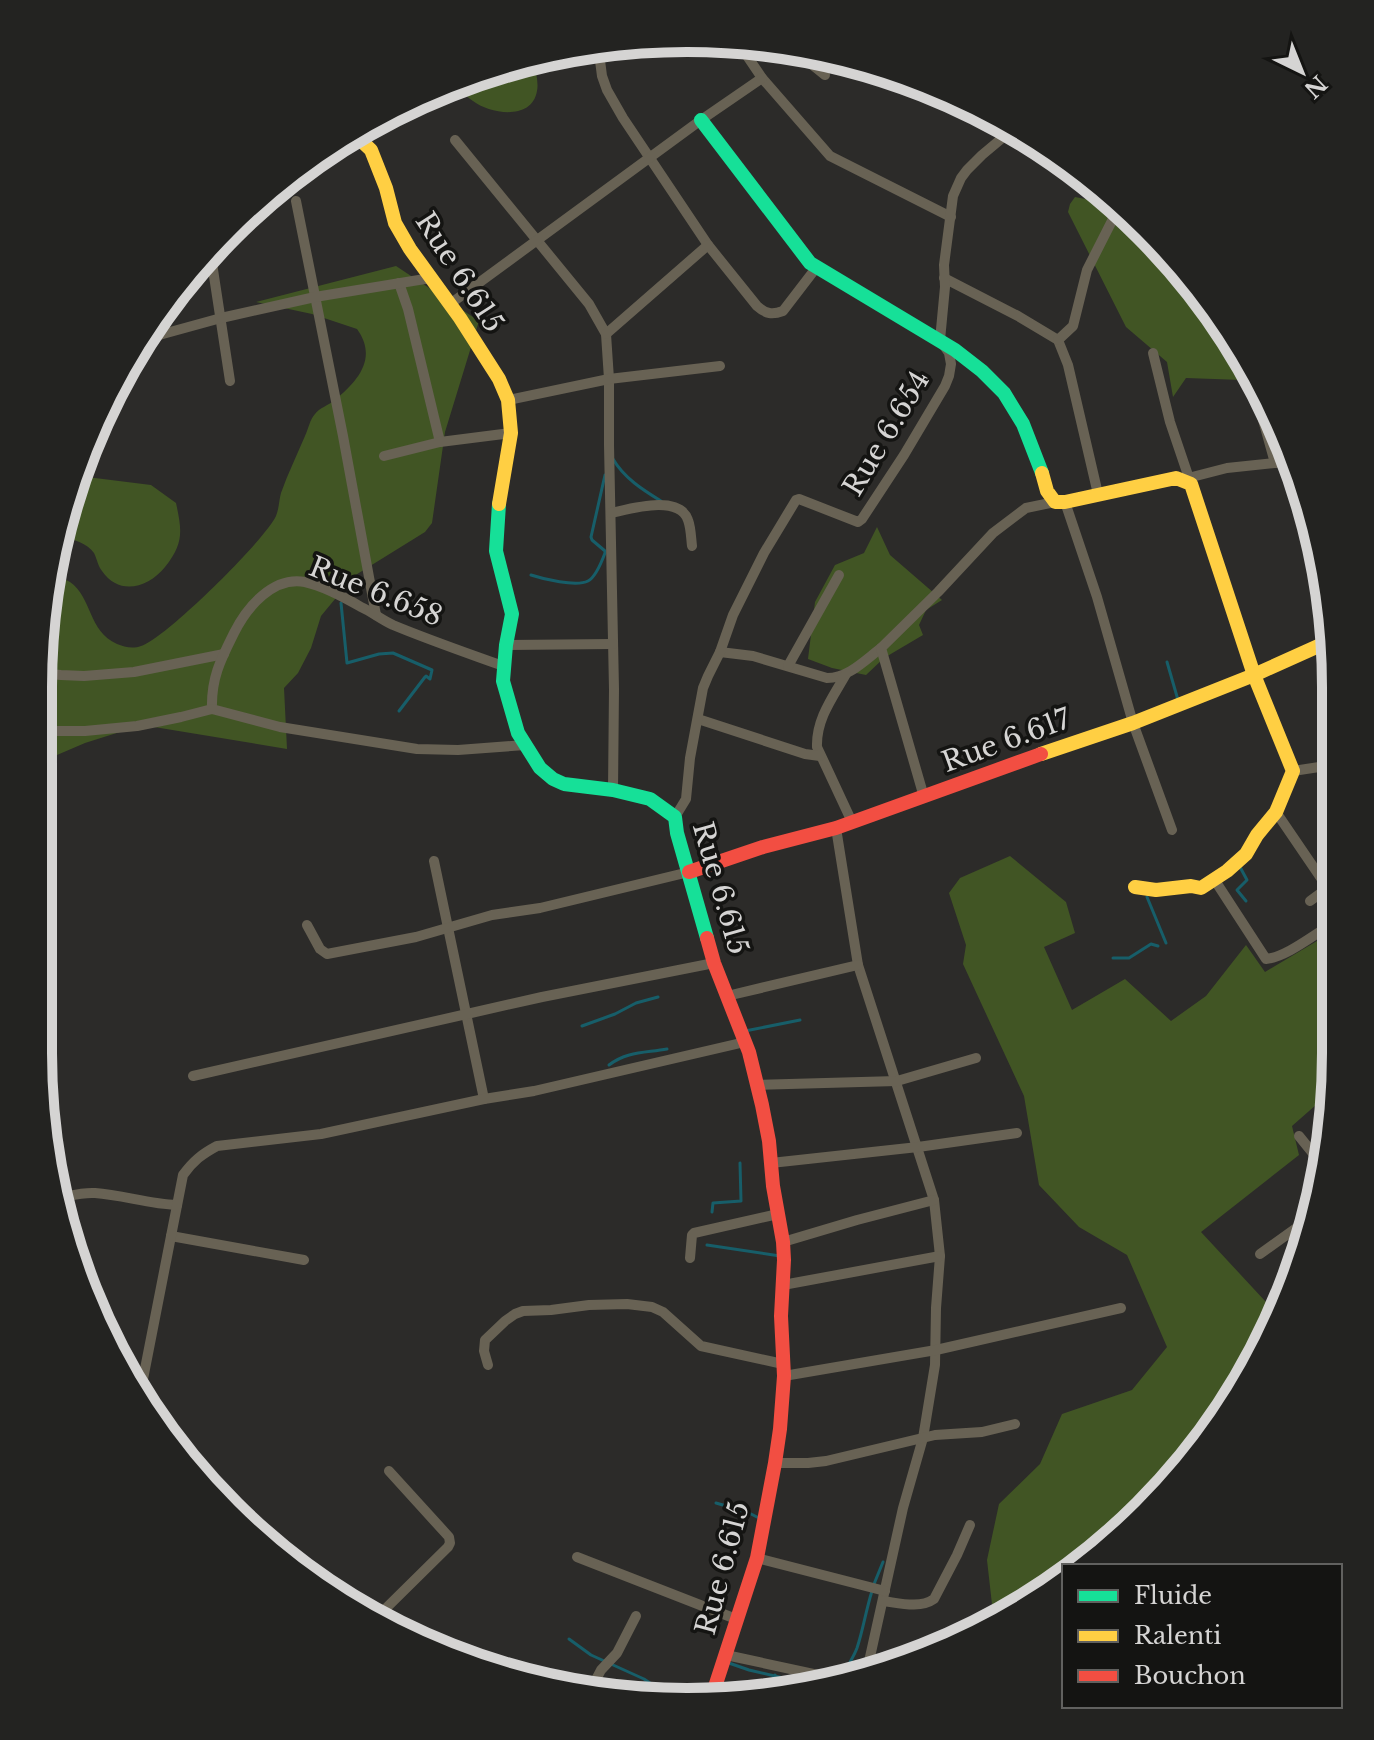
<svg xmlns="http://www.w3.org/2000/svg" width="1374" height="1740" font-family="'Libre Baskerville',serif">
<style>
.green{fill:#415524}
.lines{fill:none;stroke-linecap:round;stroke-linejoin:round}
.stream{stroke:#175e69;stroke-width:3}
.street{stroke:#686254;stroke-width:10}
.fast{stroke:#16e098;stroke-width:14}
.slow{stroke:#ffcf43;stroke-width:14}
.jam{stroke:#f24e42;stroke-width:14}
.labels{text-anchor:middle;stroke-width:7;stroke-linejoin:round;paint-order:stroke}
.street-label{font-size:28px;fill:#d5d4d3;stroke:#141412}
.rim{fill:none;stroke:#d5d4d3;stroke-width:10}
</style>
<rect width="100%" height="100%" fill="#2c2b29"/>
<!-- green -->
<g class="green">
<path d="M533,60C535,70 539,81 537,91C532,121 490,114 473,101C466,97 460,89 455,83L479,72Z"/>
<path d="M1075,197L1106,203L1110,198L1175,259L1249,363L1255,375L1242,380L1186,378L1173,397L1167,362L1126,327L1068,212L1070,204Z"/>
<path d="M396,266L479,321L445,432L432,523L425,532L354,576L321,616L311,648L298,673L284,688L287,749L142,725L85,743L50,758L39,769V645L53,576C59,577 65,579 70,582C92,597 88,631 117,644C124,647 133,649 141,646C164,640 265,540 276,516C279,509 279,500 281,493C288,473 297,455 305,436C308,430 310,419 315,414C319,408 329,405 335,400C358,381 378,358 357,329L312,314L256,302Z"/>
<path d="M75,472L79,476L151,485L176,503C182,531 184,543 165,567C148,588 119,596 102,571C98,566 97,559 94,553C88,544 72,538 61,537Z"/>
<path d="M877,527L890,555L942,600L926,610L919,625L923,635L884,658L866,675L832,668L808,659L815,602L835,565L864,553Z"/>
<path d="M1010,856L1066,902L1075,933L1044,947L1072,1010L1125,979L1171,1021L1206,996L1246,945L1265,972L1322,938L1328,946L1325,1097L1292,1126L1299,1155L1201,1232L1279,1316L1226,1414L1115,1541L1080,1566H1064V1577L1011,1615L994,1622L987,1560L999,1504L1040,1464L1062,1414L1132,1390L1167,1347L1127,1255L1079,1227L1039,1185L1024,1096L963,964L966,945L949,893L960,878Z"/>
</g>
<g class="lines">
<!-- stream -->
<g class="stream">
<path d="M613,459C624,478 643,490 661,501"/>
<path d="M531,575C543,579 576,587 588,581C596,577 602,561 605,553V551L592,540L591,537L605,475"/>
<path d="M341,603L347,663L379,654L393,653L432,670L430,679L426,676L425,677L399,711"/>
<path d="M1167,662L1178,700"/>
<path d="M1240,867L1247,880L1237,890L1246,901"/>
<path d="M1147,897L1166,943"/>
<path d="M1113,958H1129L1151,944L1158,946"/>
<path d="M582,1026L615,1014L636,1003L658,997"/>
<path d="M745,1031L800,1020"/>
<path d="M609,1065C627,1051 646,1053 667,1049"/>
<path d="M712,1212L713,1203L741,1201L740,1163"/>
<path d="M707,1245L780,1256"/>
<path d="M716,1503L747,1512L759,1518"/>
<path d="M874,1584L883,1562"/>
<path d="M569,1639L591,1655L644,1679L677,1701"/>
<path d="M726,1662L749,1670L814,1685"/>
<path d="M849,1666L872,1673"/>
<path d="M844,1678C845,1668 853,1659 857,1648C863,1630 866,1610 872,1591"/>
<path d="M767,1691L775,1675"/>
</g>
<!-- street -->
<g class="street">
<path d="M739,41V44L762,78L830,156L951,217"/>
<path d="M598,45L602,76L607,90L623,118L708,245L757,306C766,314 772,315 783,311L816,268"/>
<path d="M783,48L804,58L825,75"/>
<path d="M599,53L648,42"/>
<path d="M455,140L589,304L606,334L609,379V445L614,689L613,790"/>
<path d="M296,201L343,436L376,615"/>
<path d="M210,250L230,381"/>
<path d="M944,278L1018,316L1058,340L1068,365L1098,494"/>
<path d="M399,283L408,309L440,442"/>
<path d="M450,304L701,120L762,78"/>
<path d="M606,334L708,245"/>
<path d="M141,340L221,318L315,297L431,278"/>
<path d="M1058,340L1073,326L1087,270L1119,207"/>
<path d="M1153,353L1170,422L1191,484"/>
<path d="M1246,359L1275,463"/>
<path d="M508,400L609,379L720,366"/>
<path d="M384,456L440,442L511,433"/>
<path d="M1191,484L1192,477L1227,468L1294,461"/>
<path d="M1065,502L1097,597L1133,723L1172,830"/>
<path d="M611,513C630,509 679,494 688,520C691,528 691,538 692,546"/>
<path d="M506,645L613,644"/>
<path d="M720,652L753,656L827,678C848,678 864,661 881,648"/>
<path d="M788,666L839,575"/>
<path d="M39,667L48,674L61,675L84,676L134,672L224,654"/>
<path d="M846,674C833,697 816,719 817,747L852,822"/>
<path d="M212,709C211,678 221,659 234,633C247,607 273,576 305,582C323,586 344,597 361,607C372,612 382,620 393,625C429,640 467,653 503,666"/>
<path d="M698,719L805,754L820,756"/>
<path d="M39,731H85L137,726L181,717L212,709L280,727L417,749L458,750L525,745"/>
<path d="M1293,771L1332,765"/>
<path d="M924,797L881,648L938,592L993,533L1026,508L1055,502"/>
<path d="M1276,812L1325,884V890L1310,901"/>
<path d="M675,817L686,799L690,758L703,688L708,676L720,652L733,615L764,553L796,500L799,499L858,522L862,519L904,455L945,386L949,376L951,364L949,353L940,340L945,287L944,265L953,196L961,178L967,170L982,155L1013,129"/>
<path d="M836,828L858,965L934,1200L940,1256L936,1308L935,1365L923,1438L903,1508L866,1675"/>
<path d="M434,861L484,1099"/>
<path d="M1214,879L1266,959C1286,957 1312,936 1329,926"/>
<path d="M307,925L320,949L327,954L416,937L492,915L540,908L689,872"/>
<path d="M727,996L858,965"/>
<path d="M193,1076L542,997L714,963"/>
<path d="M757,1085L897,1081L976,1058"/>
<path d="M1299,1136L1324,1167"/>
<path d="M771,1163L918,1147L1017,1133"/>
<path d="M57,1198C69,1196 83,1192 95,1193C123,1195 149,1204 177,1205"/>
<path d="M171,1236L304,1260"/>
<path d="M783,1242L857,1220L934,1200"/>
<path d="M1260,1254L1313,1216"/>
<path d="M690,1258L692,1235L694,1233L778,1214"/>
<path d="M783,1285L940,1256"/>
<path d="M488,1365L484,1351L485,1340L505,1321L515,1314L523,1311L551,1310L589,1305L627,1304L652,1307L663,1312L701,1346L783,1364"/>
<path d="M784,1376L936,1350L1121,1308"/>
<path d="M132,1387L140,1385L143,1379L183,1175C193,1161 202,1154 217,1146L321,1134L484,1099L534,1091L745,1042"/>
<path d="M775,1463H808L826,1461L935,1435L982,1432L1015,1424"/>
<path d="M577,1557L736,1619"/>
<path d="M757,1558L885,1591"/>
<path d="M883,1601C899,1603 920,1609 934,1599L957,1555L970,1525"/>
<path d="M374,1620L448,1547L450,1543L449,1537L389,1471"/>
<path d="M726,1655L846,1681"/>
<path d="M591,1689L601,1670L617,1653L636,1616"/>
</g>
<!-- fast -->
<g class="fast">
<path d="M701,120L810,263L955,350L982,371L1004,393L1023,424L1042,473"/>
<path d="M499,504L496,551L512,614L506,645L503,681L518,733L540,768L553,779L564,784L613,790L650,799L675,817L677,833L707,938"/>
</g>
<!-- slow -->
<g class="slow">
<path d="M353,133L371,150L386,188L395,223L410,249L460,318L499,379L508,400L511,433L499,504"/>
<path d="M1042,473L1047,491L1055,502H1065L1176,478L1191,484L1254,675L1293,771L1276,812L1257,835L1246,854L1227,871L1201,888L1191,886L1156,890L1135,887"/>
<path d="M1041,754L1133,723L1254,675L1334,639"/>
</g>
<!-- jam -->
<g class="jam">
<path d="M689,872L763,847L836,828L1041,754"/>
<path d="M707,938L714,963L749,1052L762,1105L769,1141L773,1186L783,1242L784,1260L781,1316L784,1376L780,1429L775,1463L757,1558L711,1699"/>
</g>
</g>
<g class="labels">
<!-- street labels -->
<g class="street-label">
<text transform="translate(460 272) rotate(57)" y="10">Rue 6.615</text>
<text transform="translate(886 433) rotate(-59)" y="10">Rue 6.654</text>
<text transform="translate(376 591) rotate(22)" y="10">Rue 6.658</text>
<text transform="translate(1006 740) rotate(-20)" y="10">Rue 6.617</text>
<text transform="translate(721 888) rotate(74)" y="10">Rue 6.615</text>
<text transform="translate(722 1568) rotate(-75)" y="10">Rue 6.615</text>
</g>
</g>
<!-- crop -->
<path d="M0 0H1374V1740H0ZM687 52H687A635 635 0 0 1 1322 687V1053A635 635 0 0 1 687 1688H687A635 635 0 0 1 52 1053V687A635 635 0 0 1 687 52Z" fill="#232321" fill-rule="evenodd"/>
<path class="rim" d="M687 52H687A635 635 0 0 1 1322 687V1053A635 635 0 0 1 687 1688H687A635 635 0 0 1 52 1053V687A635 635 0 0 1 687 52Z"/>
<!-- legend -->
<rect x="1062" y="1564" width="280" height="144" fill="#141412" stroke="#61615f" stroke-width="2"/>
<rect x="1078" y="1590" width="40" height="12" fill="#16e098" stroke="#61615f" stroke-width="2"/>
<text x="1134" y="1604" font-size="24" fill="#d5d4d3">Fluide</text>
<rect x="1078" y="1630" width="40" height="12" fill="#ffcf43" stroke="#61615f" stroke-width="2"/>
<text x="1134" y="1644" font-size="24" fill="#d5d4d3">Ralenti</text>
<rect x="1078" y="1670" width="40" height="12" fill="#f24e42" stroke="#61615f" stroke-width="2"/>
<text x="1134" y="1684" font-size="24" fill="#d5d4d3">Bouchon</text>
<!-- north arrow -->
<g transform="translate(1302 72) rotate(137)" stroke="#141412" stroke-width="6" paint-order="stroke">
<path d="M0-6L14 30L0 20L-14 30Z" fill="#d5d4d3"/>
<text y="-12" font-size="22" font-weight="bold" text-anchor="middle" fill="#d5d4d3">N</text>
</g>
</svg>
